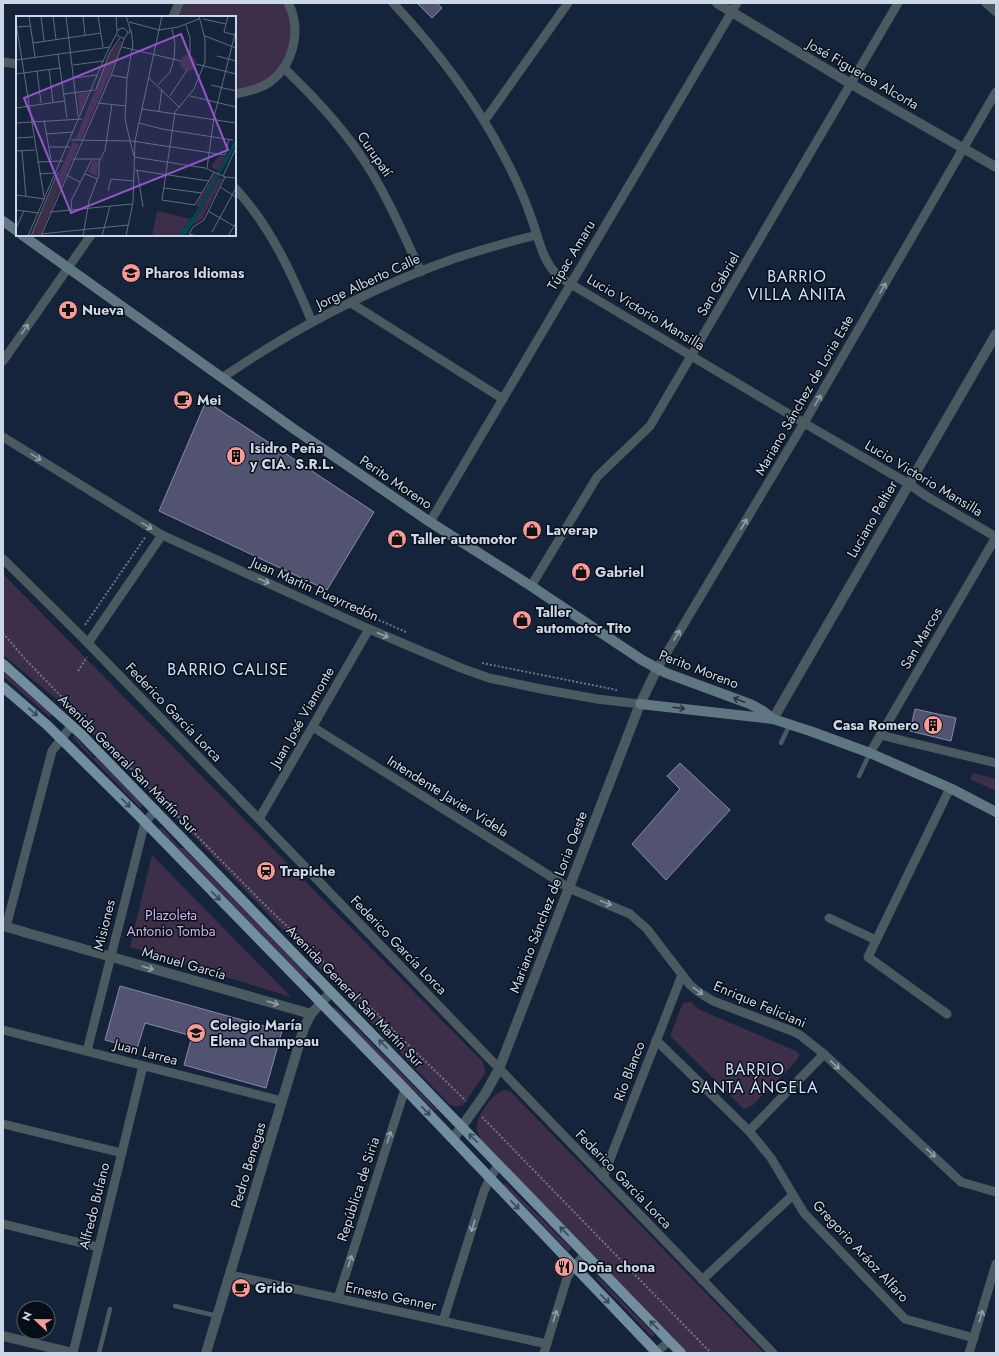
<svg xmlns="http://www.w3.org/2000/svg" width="999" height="1356" font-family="Jost,sans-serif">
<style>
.green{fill:#3d2f4a}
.building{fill:#525370;stroke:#8889a9}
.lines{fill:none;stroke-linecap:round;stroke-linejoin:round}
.path{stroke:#6a768a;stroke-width:2;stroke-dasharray:2 2;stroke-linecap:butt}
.service{stroke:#4b5961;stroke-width:4.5}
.minor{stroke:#4b5961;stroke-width:9}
.tertiary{stroke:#4b5961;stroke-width:10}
.secondary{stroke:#607683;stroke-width:10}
.primary{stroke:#718d9e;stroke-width:10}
.oneway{stroke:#929eab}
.oneway2{stroke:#26323d}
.oneway3{stroke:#374754}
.labels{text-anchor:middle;stroke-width:3;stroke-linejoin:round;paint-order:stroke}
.street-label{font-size:14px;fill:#cdd7e7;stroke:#070e18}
.poi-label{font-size:14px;font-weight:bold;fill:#cdd7e7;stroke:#070e18;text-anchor:start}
.park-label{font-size:14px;fill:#d0afef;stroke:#070e18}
.quarter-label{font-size:16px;letter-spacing:1px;fill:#d3e3fc;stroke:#070e18}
.inset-road{fill:none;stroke:#5f6c80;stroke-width:1}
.view{fill:#9057c9;fill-opacity:0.15;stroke:#9057c9;stroke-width:2}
.inset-edge{fill:none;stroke:#cdd7e7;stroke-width:2}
</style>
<rect width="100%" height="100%" fill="#16243b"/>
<g class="green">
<polygon points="179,3 288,3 292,10 293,50 270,82 235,94 235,17 173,17"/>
<polygon points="3,574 483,1062 485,1071 484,1075 463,1105 457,1107 450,1105 165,806 79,720 54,697 3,655"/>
<polygon points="3,672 52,714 50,717 3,676"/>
<polygon points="75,736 94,758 97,758 143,805 140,808 73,738"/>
<polygon points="973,773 996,779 996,791 970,779"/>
<polygon points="162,827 180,848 184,848 309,977 305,980 159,829"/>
<polygon points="152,855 291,997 130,947"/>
<polygon points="691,1002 698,1009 796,1051 800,1055 797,1060 753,1105 744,1109 670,1036 683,1003"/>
<polygon points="335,1007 356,1028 358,1029 437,1110 435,1111 406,1082 403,1081 333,1009"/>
<path d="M506,1090L511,1092L764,1353H687L481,1140C479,1136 476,1130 477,1125C479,1113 493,1092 506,1090Z"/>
<polygon points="505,1183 571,1248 569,1252 504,1185"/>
<polygon points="597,1276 655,1335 652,1337 596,1278"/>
</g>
<g class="building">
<polygon points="417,3 437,3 442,8 432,18"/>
<polygon points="206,401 374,512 327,590 159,511"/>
<polygon points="915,709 956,718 951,741 910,731"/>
<polygon points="680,763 730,810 666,880 632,844 680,789 667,776"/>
<polygon points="120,986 282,1031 266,1088 184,1065 192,1036 145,1023 137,1049 105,1040"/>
</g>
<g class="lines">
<g class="path">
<polyline points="342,604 406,632"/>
<polyline points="85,625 146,536"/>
<polyline points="3,633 25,659 90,726"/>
<polyline points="482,663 617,690"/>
<polyline points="78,671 87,657"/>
<polyline points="108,745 261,901 466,1101"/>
<polyline points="482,1117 711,1353"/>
</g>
<g class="service">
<polyline points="781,743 790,724"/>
<polyline points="859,776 870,753"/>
<polyline points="175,1306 217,1316"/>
<polyline points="99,1353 110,1309"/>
</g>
<g class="minor">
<path d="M393,3C438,51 475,100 505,158C515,177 524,197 531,217C539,239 542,261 559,277L804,423L909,484L926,496L996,537"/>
<polyline points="986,3 996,12"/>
<polyline points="173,17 179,3"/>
<polyline points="3,62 17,64"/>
<path d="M284,68C317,100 348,133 372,173C391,204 405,238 421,272"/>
<path d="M235,94C247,92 260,89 270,82C294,64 302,29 288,3"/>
<polyline points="485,120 568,3"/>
<path d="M235,188C271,227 292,274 312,322"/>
<polyline points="351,303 503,399"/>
<polyline points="3,361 91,235"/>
<path d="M222,378C293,329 371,288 453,259C480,250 508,242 537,235"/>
<polyline points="3,437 162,535 369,629 461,668 489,678 541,689 597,699 640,704"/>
<polyline points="430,522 737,3"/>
<polyline points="3,559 79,634 255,815 773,1353"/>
<polyline points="531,586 597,477 650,426 898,3"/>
<polyline points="88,643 162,535"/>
<polyline points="657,669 804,423 996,92"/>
<polyline points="313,727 569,888 630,914 647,929 690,985 700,993 713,1001 792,1031 800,1035 824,1054 961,1182 996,1192"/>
<polyline points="880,735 996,763"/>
<polyline points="870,753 996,537"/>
<polyline points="259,819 369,629"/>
<polyline points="829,918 876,940"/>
<polyline points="6,927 52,751 72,725"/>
<polyline points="947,1014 868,957 950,788"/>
<polyline points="3,1030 282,1101"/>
<polyline points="656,1040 749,1131 771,1158 804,1213 905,1319 974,1338"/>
<polyline points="87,1051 145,822 156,810"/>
<polyline points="3,1124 122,1153"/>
<polyline points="749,1131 824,1054"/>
<polyline points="603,1177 682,975"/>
<polyline points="3,1224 98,1247"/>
<polyline points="230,1275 547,1344"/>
<polyline points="702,1280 793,1195"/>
<polyline points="338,1298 405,1089"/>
<polyline points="443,1321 484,1191 490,1178 499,1164"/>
<polyline points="73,1353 143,1066"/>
<polyline points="544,1353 567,1278 574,1266 586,1254"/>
<polyline points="656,1353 669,1341"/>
<polyline points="969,1353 996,1264"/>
</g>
<g class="tertiary">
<polyline points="717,3 851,84 996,167"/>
<polyline points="773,719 996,334"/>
<polyline points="3,926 311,1014"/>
<polyline points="453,1139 485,1094 499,1069 640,704 657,669"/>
<polyline points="3,1336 73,1353"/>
<polyline points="206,1353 304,1028 311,1014 331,992"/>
</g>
<g class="secondary">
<polyline points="3,221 17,231"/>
<polyline points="22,235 294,429 430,522 531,586 642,660 666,673 750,704 763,711 773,719"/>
<polyline points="640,704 773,719 810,731 870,753 950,788 996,812"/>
</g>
<g class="primary">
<polyline points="3,664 81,734 681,1353"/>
<polyline points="3,687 47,725 137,814 405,1089 657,1353"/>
</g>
</g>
<defs><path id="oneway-shaft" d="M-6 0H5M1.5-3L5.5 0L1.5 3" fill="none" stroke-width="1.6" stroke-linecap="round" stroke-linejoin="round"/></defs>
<g class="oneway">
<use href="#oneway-shaft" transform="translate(883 288) rotate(-60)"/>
<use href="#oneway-shaft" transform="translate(25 329) rotate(-55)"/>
<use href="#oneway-shaft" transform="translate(818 400) rotate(-60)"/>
<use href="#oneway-shaft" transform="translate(36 457) rotate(32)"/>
<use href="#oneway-shaft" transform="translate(744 524) rotate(-59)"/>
<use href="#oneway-shaft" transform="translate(147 526) rotate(32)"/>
<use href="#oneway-shaft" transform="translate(264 581) rotate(24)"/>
<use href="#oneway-shaft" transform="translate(383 635) rotate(23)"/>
<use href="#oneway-shaft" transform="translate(677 635) rotate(-59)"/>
<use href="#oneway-shaft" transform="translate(606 903) rotate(22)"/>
<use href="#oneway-shaft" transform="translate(148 968) rotate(16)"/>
<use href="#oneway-shaft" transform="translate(698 991) rotate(37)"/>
<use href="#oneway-shaft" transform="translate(273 1003) rotate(16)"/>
<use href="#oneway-shaft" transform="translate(835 1065) rotate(43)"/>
<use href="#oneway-shaft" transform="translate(389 1137) rotate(-72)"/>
<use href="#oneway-shaft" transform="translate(931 1153) rotate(43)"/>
<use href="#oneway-shaft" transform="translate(473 1226) rotate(108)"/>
<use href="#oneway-shaft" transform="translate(350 1261) rotate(-72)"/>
<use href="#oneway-shaft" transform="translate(555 1316) rotate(-73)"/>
<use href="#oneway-shaft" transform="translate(981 1316) rotate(-73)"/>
</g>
<g class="oneway2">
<use href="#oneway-shaft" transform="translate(739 700) rotate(-158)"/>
<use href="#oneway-shaft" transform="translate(679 708) rotate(7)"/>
</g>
<g class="oneway3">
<use href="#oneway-shaft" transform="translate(33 712) rotate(40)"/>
<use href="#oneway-shaft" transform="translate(126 803) rotate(45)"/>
<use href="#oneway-shaft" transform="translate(216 896) rotate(46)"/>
<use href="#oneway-shaft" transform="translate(383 1044) rotate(-134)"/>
<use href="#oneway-shaft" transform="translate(426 1111) rotate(46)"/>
<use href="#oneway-shaft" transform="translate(473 1138) rotate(-135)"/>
<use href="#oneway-shaft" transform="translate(515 1205) rotate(46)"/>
<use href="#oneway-shaft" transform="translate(564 1231) rotate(-134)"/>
<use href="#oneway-shaft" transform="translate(605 1299) rotate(46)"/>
<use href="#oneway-shaft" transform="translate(654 1325) rotate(-134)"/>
</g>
<defs>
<symbol id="school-disc" viewBox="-11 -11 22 22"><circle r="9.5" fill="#f59b9a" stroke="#070e18"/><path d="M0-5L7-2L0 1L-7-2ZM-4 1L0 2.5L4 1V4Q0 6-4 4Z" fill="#111"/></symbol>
<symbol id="pharmacy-disc" viewBox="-11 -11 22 22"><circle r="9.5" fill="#f59b9a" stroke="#070e18"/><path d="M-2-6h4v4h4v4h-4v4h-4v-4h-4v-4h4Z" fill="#111"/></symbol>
<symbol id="cafe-disc" viewBox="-11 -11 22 22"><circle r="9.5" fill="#f59b9a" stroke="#070e18"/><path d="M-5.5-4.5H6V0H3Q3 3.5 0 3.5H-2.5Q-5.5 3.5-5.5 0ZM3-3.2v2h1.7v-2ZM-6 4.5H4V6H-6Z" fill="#111"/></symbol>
<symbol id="building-disc" viewBox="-11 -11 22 22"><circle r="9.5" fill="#f59b9a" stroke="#070e18"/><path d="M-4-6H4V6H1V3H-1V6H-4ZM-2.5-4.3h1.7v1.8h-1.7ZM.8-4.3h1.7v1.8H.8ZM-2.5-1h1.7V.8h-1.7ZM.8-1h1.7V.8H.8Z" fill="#111"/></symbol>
<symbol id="shop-disc" viewBox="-11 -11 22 22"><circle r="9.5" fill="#f59b9a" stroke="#070e18"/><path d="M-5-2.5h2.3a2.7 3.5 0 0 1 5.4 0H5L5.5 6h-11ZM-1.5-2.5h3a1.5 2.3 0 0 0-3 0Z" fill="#111"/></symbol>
<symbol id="station-disc" viewBox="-11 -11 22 22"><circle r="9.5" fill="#f59b9a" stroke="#070e18"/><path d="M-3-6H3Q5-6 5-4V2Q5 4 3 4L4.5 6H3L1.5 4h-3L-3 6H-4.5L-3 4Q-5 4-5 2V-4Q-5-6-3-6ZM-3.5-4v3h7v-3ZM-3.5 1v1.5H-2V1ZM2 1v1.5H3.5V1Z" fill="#111"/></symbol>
<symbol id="restaurant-disc" viewBox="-11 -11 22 22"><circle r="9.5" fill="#f59b9a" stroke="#070e18"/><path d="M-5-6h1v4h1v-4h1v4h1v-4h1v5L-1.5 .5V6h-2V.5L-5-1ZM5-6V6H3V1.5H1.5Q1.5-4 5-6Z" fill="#111"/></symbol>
</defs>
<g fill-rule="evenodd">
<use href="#school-disc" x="120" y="262" width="22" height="22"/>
<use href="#pharmacy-disc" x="57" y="299" width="22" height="22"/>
<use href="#cafe-disc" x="172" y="389" width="22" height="22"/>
<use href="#building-disc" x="225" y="445" width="22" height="22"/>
<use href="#shop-disc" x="521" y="519" width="22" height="22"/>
<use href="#shop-disc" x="386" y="528" width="22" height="22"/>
<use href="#shop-disc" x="570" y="561" width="22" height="22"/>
<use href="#shop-disc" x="511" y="609" width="22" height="22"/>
<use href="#building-disc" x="922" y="714" width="22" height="22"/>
<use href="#station-disc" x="255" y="860" width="22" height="22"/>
<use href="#school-disc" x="185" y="1022" width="22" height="22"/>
<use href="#restaurant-disc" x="553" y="1256" width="22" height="22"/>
<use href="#cafe-disc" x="230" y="1277" width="22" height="22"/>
</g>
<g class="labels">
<g class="street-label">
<text transform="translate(863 74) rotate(30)" y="5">José Figueroa Alcorta</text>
<text transform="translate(375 154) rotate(56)" y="5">Curupatí</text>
<text transform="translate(571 255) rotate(-59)" y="5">Túpac Amaru</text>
<text transform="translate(368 281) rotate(-25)" y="5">Jorge Alberto Calle</text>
<text transform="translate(718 284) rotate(-60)" y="5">San Gabriel</text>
<text transform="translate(646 312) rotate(31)" y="5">Lucio Victorio Mansilla</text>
<text transform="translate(804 395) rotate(-60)" y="5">Mariano Sánchez de Loria Este</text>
<text transform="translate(924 478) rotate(31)" y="5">Lucio Victorio Mansilla</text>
<text transform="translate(396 482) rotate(34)" y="5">Perito Moreno</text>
<text transform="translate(872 519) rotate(-60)" y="5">Luciano Peltier</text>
<text transform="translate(315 589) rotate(24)" y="5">Juan Martín Pueyrredón</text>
<text transform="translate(921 638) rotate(-60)" y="5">San Marcos</text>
<text transform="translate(699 669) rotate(21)" y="5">Perito Moreno</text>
<text transform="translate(174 712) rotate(46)" y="5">Federico García Lorca</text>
<text transform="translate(302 717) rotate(-60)" y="5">Juan José Viamonte</text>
<text transform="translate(128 764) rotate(45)" y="5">Avenida General San Martín Sur</text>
<text transform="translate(448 796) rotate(32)" y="5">Intendente Javier Videla</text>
<text transform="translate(548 902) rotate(-69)" y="5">Mariano Sánchez de Loria Oeste</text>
<text transform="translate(104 925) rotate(-76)" y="5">Misiones</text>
<text transform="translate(399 945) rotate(46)" y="5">Federico García Lorca</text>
<text transform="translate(184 963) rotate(16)" y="5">Manuel García</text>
<text transform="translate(355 996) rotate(46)" y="5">Avenida General San Martín Sur</text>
<text transform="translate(760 1004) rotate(23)" y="5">Enrique Feliciani</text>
<text transform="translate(146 1052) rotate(15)" y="5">Juan Larrea</text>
<text transform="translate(629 1071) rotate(-69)" y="5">Río Blanco</text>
<text transform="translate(248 1165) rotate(-73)" y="5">Pedro Benegas</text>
<text transform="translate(624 1179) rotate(46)" y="5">Federico García Lorca</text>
<text transform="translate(358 1189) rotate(-72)" y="5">República de Siria</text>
<text transform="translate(94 1206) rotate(-76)" y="5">Alfredo Bufano</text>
<text transform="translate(861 1251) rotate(47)" y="5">Gregorio Aráoz Alfaro</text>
<text transform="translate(391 1296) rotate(12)" y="5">Ernesto Genner</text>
</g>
<g class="poi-label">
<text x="145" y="278">Pharos Idiomas</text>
<text x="82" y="315">Nueva</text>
<text x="197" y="405">Mei</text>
<text x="250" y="453">Isidro Peña<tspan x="250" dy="16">y CIA. S.R.L.</tspan></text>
<text x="546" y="535">Laverap</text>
<text x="411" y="544">Taller automotor</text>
<text x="595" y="577">Gabriel</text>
<text x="536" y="617">Taller<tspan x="536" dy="16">automotor Tito</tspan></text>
<text x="919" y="730" text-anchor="end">Casa Romero</text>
<text x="280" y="876">Trapiche</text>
<text x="210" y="1030">Colegio María<tspan x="210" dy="16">Elena Champeau</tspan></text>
<text x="578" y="1272">Doña chona</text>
<text x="255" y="1293">Grido</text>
</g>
<g class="park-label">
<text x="171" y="920">Plazoleta<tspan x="171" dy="16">Antonio Tomba</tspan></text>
</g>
<g class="quarter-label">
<text x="797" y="282">BARRIO<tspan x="797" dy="18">VILLA ANITA</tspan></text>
<text x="228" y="675">BARRIO CALISE</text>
<text x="755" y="1075">BARRIO<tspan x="755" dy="18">SANTA ÁNGELA</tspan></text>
</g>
</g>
<g transform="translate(16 16)">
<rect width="220" height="220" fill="#16243b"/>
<path d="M104,25L106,26L103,37L65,124H59L94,37ZM164 47a8 8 0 1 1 16 0a8 8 0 1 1-16 0ZM73,76L63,99L62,78ZM57,126L63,128L24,220H15ZM203,140L210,141L202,155L195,150ZM77,144L82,145L81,160L72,156ZM199,157L201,158L183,191L180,190ZM203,161L207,163L186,203L176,209ZM141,195L174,203L163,220H136Z" fill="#3d2f4a"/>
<path d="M220,122V129L176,209L169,220H163L183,191Z" fill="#004852"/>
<path class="inset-road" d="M13,0L19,41M25,0L28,25M37,0L40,23M50,0L62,100M67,0L69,19M82,0L87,31M100,0L101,15M110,0L114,13L113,18M183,0L189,23V46L178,73L159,96L146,184L179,189L198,156M212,0L208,16L219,19M187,3L210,8M113,6L143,14L162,11L183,3M0,7L28,181M170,9L174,22V39M1,11L14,10M189,20L220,32M17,27L85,17M106,31L165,45M42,38L51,102M201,40L220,45M0,44L94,31M180,48L220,58M57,49L87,45M33,53L37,86M21,55L25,87M0,58L44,52M95,59L111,62M58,62L81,59M133,62L163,91M142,69L154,56L158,43L159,28L156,13M195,69L220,75M80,73L94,36L104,22M48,78L79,74M154,80L171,54M174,80L220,91M82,87L110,90M0,92L48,85M126,93L220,107M143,95L146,73M28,104L35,144M0,107L66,103M123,107L146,113L217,124M31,118L57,116M0,122L17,121M55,124L116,125L209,139L213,123M114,125L109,103L111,62L117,28L115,14M114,125L118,140M33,131H54M0,135L19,134M6,135L10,181M118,141L189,152L209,161L220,162M57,143H84M21,146L47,145M191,152L198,101L220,14M119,154L193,165M121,154L127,191M23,158L38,157M69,158L82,163M50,159L64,166M207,160L220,132M204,171L220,181M148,172L186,177M92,175L95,163L118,165M0,179L29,183M0,194L23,197M56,194L55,185L76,143M192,195L218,210M34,196L116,188M0,212L8,195M196,216L220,172M25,218L112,209M12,220L92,34L103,13L108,12L112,16L108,23L101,19M15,220L42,156M25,220L96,57L108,23M67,220L73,185L83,159V146L89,134L96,88M86,220L94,190M110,220L117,186L119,125L146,0M181,220L173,218L177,211L188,204L209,161M212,220L220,207"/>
<path class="view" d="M165,18L212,134L55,197L8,82Z"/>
<rect width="220" height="220" class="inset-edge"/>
</g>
<rect width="999" height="1356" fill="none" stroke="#cdd7e7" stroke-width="8"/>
<g transform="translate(36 1320) rotate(292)"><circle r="19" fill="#070e18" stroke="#565e6b"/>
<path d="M0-3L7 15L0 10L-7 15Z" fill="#f59b9a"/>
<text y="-6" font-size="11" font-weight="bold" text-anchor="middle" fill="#cdd7e7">N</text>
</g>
</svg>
